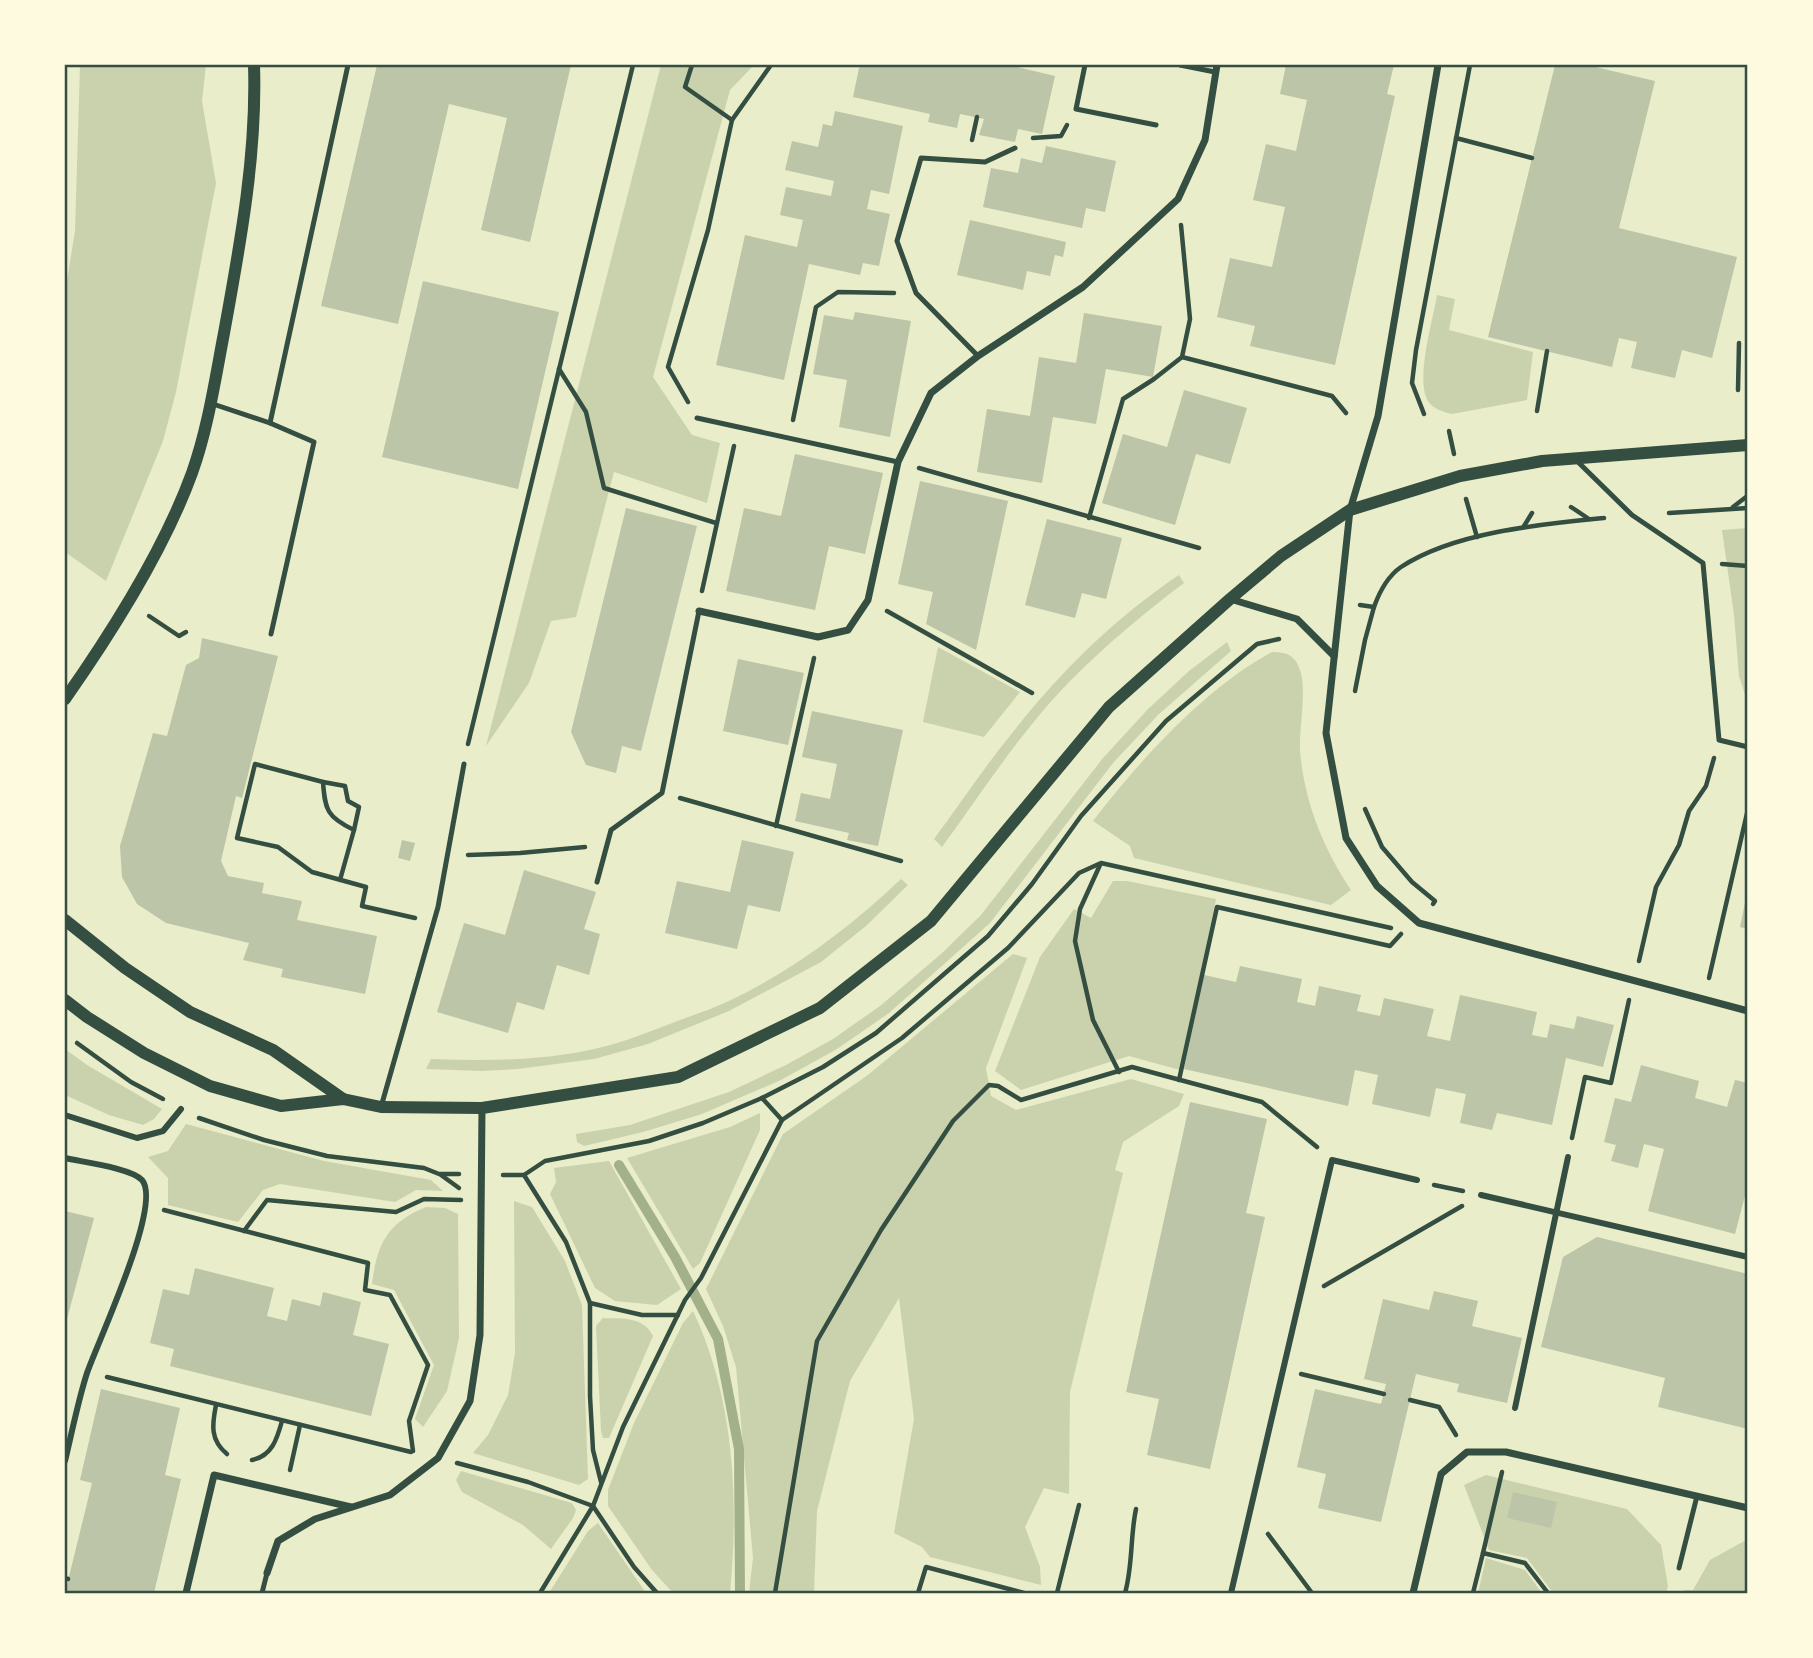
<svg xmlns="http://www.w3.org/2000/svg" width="1813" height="1658" font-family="Helvetica,sans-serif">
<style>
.green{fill:#cad2ad}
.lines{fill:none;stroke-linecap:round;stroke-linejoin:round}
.stream{stroke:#a3b18a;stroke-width:10}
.building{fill:#bcc5a7}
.path{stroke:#344e41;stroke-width:4.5}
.service{stroke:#344e41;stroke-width:5}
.pedestrian{stroke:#344e41;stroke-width:6}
.minor{stroke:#344e41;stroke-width:7}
.tertiary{stroke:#344e41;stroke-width:12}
.neatline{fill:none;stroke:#344e41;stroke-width:2.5}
</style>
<rect width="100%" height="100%" fill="#e9edc9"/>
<g class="green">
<polygon points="80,65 206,65 202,101 216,183 176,392 163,441 106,581 65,552 65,293 75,231"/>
<polygon points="661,65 754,65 730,90 653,377 692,435 720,443 707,503 614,472 576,617 551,621 529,683 486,746"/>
<path d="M1437,295L1455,299L1449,330L1533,352L1527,400L1452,414C1443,412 1433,409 1428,401C1415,380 1433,320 1437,295Z"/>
<polygon points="1748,528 1748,686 1746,698 1739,676 1734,615 1722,530"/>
<path d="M1179,575L1184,583C1144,613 1106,645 1070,681C1021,731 983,791 942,847L934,839C960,804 985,766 1013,732C1060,672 1116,617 1179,575Z"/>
<polygon points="1227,642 1231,651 1158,715 1113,763 990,923 889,1013 837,1049 781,1080 702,1114 643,1132 584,1146 577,1142 576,1134 630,1125 729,1092 786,1065 833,1039 880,1006 941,954 981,915 1103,758 1148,709 1189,671"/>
<polygon points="938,647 1020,692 984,737 923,722"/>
<path d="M1272,652C1287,652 1295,655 1300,670C1307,689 1299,729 1300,750C1304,801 1323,848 1351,890L1331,905L1134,858L1130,846L1093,821C1139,761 1205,688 1272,652Z"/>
<path d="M901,879L908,885L866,926L821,962L729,1011L648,1044L594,1059L518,1069L482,1071L426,1069L431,1059C485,1061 541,1061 594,1049C622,1043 649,1032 675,1022C693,1015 712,1009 729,1001C794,970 849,928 901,879Z"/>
<polygon points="1113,881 1127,881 1216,899 1180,1070 1129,1056 1021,1090 995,1071 1040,957 1074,909 1091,918"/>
<polygon points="1013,954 1027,958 986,1068 991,1096 1016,1110 1131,1079 1184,1094 1179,1106 1123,1142 1115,1170 1123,1173 1070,1392 1069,1494 1044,1488 1025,1527 1040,1567 1041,1585 930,1557 922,1547 894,1533 914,1419 899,1298 850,1381 817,1511 814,1593 749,1593 753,1558 736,1367 723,1326 706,1289 783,1134 868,1075"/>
<polygon points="65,1049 87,1065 162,1109 154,1119 143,1125 109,1115 65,1095"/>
<polygon points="760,1113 760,1130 700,1263 693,1269 627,1158 730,1127"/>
<polygon points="186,1124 324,1161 431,1180 443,1191 416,1190 395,1202 280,1184 263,1190 238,1222 168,1205 168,1178 148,1157 168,1151"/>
<polygon points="609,1161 681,1289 657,1305 615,1301 595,1288 550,1194 556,1182 554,1168"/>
<polygon points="514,1201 532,1207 565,1261 582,1305 588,1479 579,1485 473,1453 488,1435 508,1395 515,1353"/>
<path d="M426,1207L445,1208L458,1214L459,1338L447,1391L423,1427L415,1419L434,1365L394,1290L372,1284C377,1244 387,1223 426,1207Z"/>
<path d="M693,1311C734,1398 739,1499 730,1593H673L652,1570L608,1506V1490L634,1423L683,1323Z"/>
<path d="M603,1318C623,1319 643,1316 653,1336L609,1438H603L601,1431L596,1326Z"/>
<polygon points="461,1471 572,1503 576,1510 573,1518 551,1549 523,1525 462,1492 456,1480"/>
<polygon points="1486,1475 1627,1509 1661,1545 1668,1586 1666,1593 1553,1593 1527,1558 1489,1550 1464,1485"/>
<polygon points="598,1523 646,1593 549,1593 588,1531"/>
<polygon points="1748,1539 1748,1593 1683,1593 1684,1590 1693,1590 1710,1560"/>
<polygon points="1486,1558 1525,1570 1542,1593 1478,1593"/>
</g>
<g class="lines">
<polyline class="stream" points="619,1165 675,1257 718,1339 739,1449 740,1593"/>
</g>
<g class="building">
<polygon points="377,65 571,65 530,242 481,230 507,118 449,104 398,324 321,306"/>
<polygon points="864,65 1009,65 1055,76 1042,134 1018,129 1015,142 979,135 984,119 960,114 957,128 928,122 930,114 853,97 859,68"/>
<polygon points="1286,65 1394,65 1387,94 1395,96 1335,365 1250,346 1255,326 1217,317 1230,258 1272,267 1285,207 1253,200 1266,144 1296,151 1307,100 1280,94"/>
<polygon points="1555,65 1587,65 1655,81 1619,228 1737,257 1712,358 1682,350 1675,378 1631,368 1637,342 1619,338 1612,367 1488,337"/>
<polygon points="835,111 903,126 889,194 871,190 867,209 890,214 879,266 863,263 860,275 809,264 784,380 716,365 745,235 797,247 803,220 780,215 786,187 831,196 834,181 785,170 792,141 818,147 823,124 832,126"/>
<polygon points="1046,146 1116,161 1105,212 1086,208 1082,228 983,207 991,168 1018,173 1021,158 1042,163"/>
<polygon points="970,220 1066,242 1063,257 1055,255 1050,276 1027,271 1023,290 957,275"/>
<polygon points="423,281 559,312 518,489 382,457"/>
<polygon points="855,312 911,321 890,437 839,427 847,380 813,374 824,315 853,320"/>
<polygon points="1084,313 1162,326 1153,377 1106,369 1096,424 1053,417 1042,483 977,472 987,409 1030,416 1039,357 1076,363"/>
<polygon points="1184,390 1247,408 1230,464 1196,454 1175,525 1102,503 1123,434 1167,447"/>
<polygon points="795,454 883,473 865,554 829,546 815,610 726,591 744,508 781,516"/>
<polygon points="920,481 1008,501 976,650 926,624 933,592 898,584"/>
<polygon points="626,508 697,526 641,751 622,746 616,773 586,765 571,732"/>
<polygon points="1047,519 1122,538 1106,599 1082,593 1075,618 1025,605"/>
<polygon points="202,638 278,656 242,798 236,796 221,861 228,876 264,883 262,893 302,901 297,920 377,936 365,994 281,977 283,969 243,960 249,943 166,923 137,904 122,877 120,846 153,733 167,736 186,665 199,658"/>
<polygon points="738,659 804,673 788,745 723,731"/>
<polygon points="812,711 903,730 878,846 847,840 849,833 795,821 801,793 830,799 837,764 802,757"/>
<polygon points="402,840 415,843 410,861 398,858"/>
<polygon points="742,840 794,852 780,912 748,905 737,949 665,933 677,881 730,892"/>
<polygon points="524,870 596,892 584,929 600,934 589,975 557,965 544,1010 517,1002 508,1033 437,1012 464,923 505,935"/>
<polygon points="1747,893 1748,893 1748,929 1740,927"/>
<polygon points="1240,966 1302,979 1297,1002 1315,1006 1319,986 1361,995 1357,1011 1380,1016 1384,998 1434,1009 1427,1036 1450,1041 1460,995 1537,1012 1532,1035 1547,1038 1550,1024 1574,1029 1577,1016 1614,1025 1603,1067 1566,1058 1552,1125 1497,1113 1492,1130 1460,1123 1466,1094 1436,1088 1430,1117 1372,1104 1378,1075 1355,1070 1348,1106 1184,1069 1204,975 1236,982"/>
<polygon points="1641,1065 1699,1081 1695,1098 1727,1107 1735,1080 1748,1083 1748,1184 1735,1234 1648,1211 1664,1149 1644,1144 1638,1168 1611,1161 1616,1145 1604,1142 1615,1098 1631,1102"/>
<polygon points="1190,1102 1267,1119 1246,1213 1265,1217 1210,1469 1147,1455 1159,1399 1126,1392"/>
<polygon points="65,1211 94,1218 67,1319 65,1318"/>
<polygon points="1597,1237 1748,1274 1748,1429 1658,1407 1665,1378 1541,1347 1563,1257"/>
<polygon points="195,1268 274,1288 267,1316 287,1321 292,1299 320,1306 323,1292 361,1302 353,1335 389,1344 371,1416 170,1366 174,1349 150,1343 163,1289 189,1295"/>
<polygon points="1434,1291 1478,1301 1472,1326 1522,1338 1507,1403 1457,1392 1459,1384 1416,1374 1381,1522 1318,1508 1326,1474 1297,1467 1315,1389 1381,1404 1386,1384 1364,1379 1383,1299 1429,1310"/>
<polygon points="101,1389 180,1408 165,1475 181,1479 154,1593 65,1593 92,1483 80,1480"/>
<polygon points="1513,1492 1557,1502 1551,1528 1507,1518"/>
</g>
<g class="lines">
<g class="path">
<polyline points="732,120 771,65"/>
<polyline points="1033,138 1061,136 1067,125"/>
<polyline points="1456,138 1532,158"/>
<polyline points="972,140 977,117"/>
<polyline points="1181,225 1190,319 1182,357 1332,396 1346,413"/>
<polyline points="559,369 586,412 604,488 716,523"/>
<polyline points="1738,390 1739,343"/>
<polyline points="688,402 668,367 708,230 732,120 685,87 692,65"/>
<polyline points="1537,411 1547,351"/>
<polyline points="1424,414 1412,383 1416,350 1470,65"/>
<polyline points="793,420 816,307 838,292 894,293"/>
<polyline points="1449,431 1454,454"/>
<polyline points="919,468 1199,548"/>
<polyline points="1466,499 1477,537"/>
<polyline points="1571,507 1589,519"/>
<polyline points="1733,507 1746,497"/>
<polyline points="1669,513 1748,508"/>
<polyline points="1089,518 1123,399 1154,379 1182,357"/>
<polyline points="1524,526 1532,513"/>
<polyline points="1722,564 1748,566"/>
<polyline points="702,591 734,446"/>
<path d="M1360,605L1374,607C1379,593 1388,576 1401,567C1454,532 1542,524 1604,518"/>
<polyline points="887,611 1032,693"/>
<polyline points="149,616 179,636 186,632"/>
<polyline points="1355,691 1365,640 1374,607"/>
<polyline points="468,744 633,65"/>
<polyline points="323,782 345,786 348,801 359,807 354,830"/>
<polyline points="680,798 901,861"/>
<polyline points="1365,809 1382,847 1412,882 1435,901 1433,904"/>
<polyline points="776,826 814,658"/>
<polyline points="468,855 520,853 585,847"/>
<polyline points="1100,865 1080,909 1075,941 1093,1020 1119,1072"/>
<path d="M340,880L354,830C327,817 325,810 323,782L255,764L237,838L278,847L312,872L366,887L362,906L415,918"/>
<polyline points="1639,961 1656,887 1679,845 1689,811 1706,786 1714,758"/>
<polyline points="1709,978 1748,809"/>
<polyline points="77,1043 131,1082 163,1099"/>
<polyline points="1179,1080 1217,907 1390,946 1401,934"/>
<polyline points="762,1098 782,1120"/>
<polyline points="199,1118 264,1140 327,1156 424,1168 439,1174 459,1174"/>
<polyline points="1572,1138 1585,1077 1611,1083 1629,1000"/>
<polyline points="441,1175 459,1188"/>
<polyline points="503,1175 524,1175 545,1161 649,1141 703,1123 762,1098 823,1067 876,1033 988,936 1032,884 1081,816 1166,721 1257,644 1279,639"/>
<polyline points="524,1175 566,1242 590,1303 590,1396 593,1450 601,1482"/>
<polyline points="1434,1185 1463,1191"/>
<polyline points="164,1210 368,1263 365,1290 390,1295 428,1365 409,1421 413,1451"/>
<polyline points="244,1231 267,1200 396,1212 424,1199 461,1200"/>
<polyline points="1324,1286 1462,1206"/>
<polyline points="590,1303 642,1315 678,1315"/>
<polyline points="1301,1374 1384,1394"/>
<polyline points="107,1377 411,1452"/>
<polyline points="1410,1400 1439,1407 1456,1435"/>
<path d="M216,1405C212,1425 210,1440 227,1454"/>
<path d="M252,1460C272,1456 277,1439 282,1421"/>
<polyline points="457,1463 528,1482 593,1506 634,1567 657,1593"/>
<polyline points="290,1470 300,1425"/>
<polyline points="1268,1534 1312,1593"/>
<polyline points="1483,1553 1502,1472"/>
<polyline points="65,1578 68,1579"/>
<polyline points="540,1593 593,1506 623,1427 685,1300 701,1278 782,1120 902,1038 1008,948 1079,873 1101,863 1391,928"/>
<polyline points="775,1593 817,1341 881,1230 953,1121 989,1085 998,1086 1021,1100 1132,1067 1262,1102 1317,1147"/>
<polyline points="918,1593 926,1567 1024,1593"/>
<polyline points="1057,1593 1079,1505"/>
<path d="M1125,1593C1133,1565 1130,1537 1136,1509"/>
<polyline points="1473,1593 1483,1553 1525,1563 1548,1593"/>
</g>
<g class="service">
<polyline points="1085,65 1076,109 1156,125"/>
<polyline points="1180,65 1215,72"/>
<polyline points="978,356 916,293 897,241 921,158 985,162 1015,148"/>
<polyline points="210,403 270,423 314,442 271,634"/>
<polyline points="697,418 898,462"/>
<polyline points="270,423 348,65"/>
<polyline points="1577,461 1632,515 1703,563 1719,740 1748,747"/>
<polyline points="597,882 611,830 662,793 699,611"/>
<polyline points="381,1107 438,907 464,764"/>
<polyline points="1679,1568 1697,1496"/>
<polyline points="262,1593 267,1573"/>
</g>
<g class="pedestrian">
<polyline points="65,1115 137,1138 163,1131 181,1109"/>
<path d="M65,1158C82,1162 131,1168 142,1180C163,1204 98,1341 87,1373C78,1401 72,1432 65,1461"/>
<polyline points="1481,1195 1748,1257"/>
<polyline points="1515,1408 1568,1157"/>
<polyline points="1231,1593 1332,1160 1417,1180"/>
</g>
<g class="minor">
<polyline points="1438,65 1378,416 1350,510 1326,733 1346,838 1377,886 1419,923 1748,1011"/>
<polyline points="1230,599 1297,619 1334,656"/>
<polyline points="699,611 818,637 848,630 868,600 898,462 931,393 978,356 1083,287 1178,199 1205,140 1217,65"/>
<polyline points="267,1573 278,1541 315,1519 390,1495 438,1458 470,1401 480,1335 482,1108"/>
<polyline points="186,1593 214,1475 351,1507"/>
<polyline points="1413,1593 1441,1474 1467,1452 1506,1452 1748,1508"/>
</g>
<g class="tertiary">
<path d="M65,699C112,632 164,550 192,473C208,428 215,380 224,333C240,245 257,155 254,65"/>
<polyline points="65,920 125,968 190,1012 273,1050 343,1099"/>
<polyline points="65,1000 87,1017 144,1053 210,1086 281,1106 343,1099 381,1107 482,1108 678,1077 820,1008 931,921 1109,707 1230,599 1281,556 1350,510 1460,476 1542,461 1748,445"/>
</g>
</g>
<rect width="1813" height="1658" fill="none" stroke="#fefae0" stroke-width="133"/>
<rect x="66" y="66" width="1680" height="1526" class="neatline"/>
</svg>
